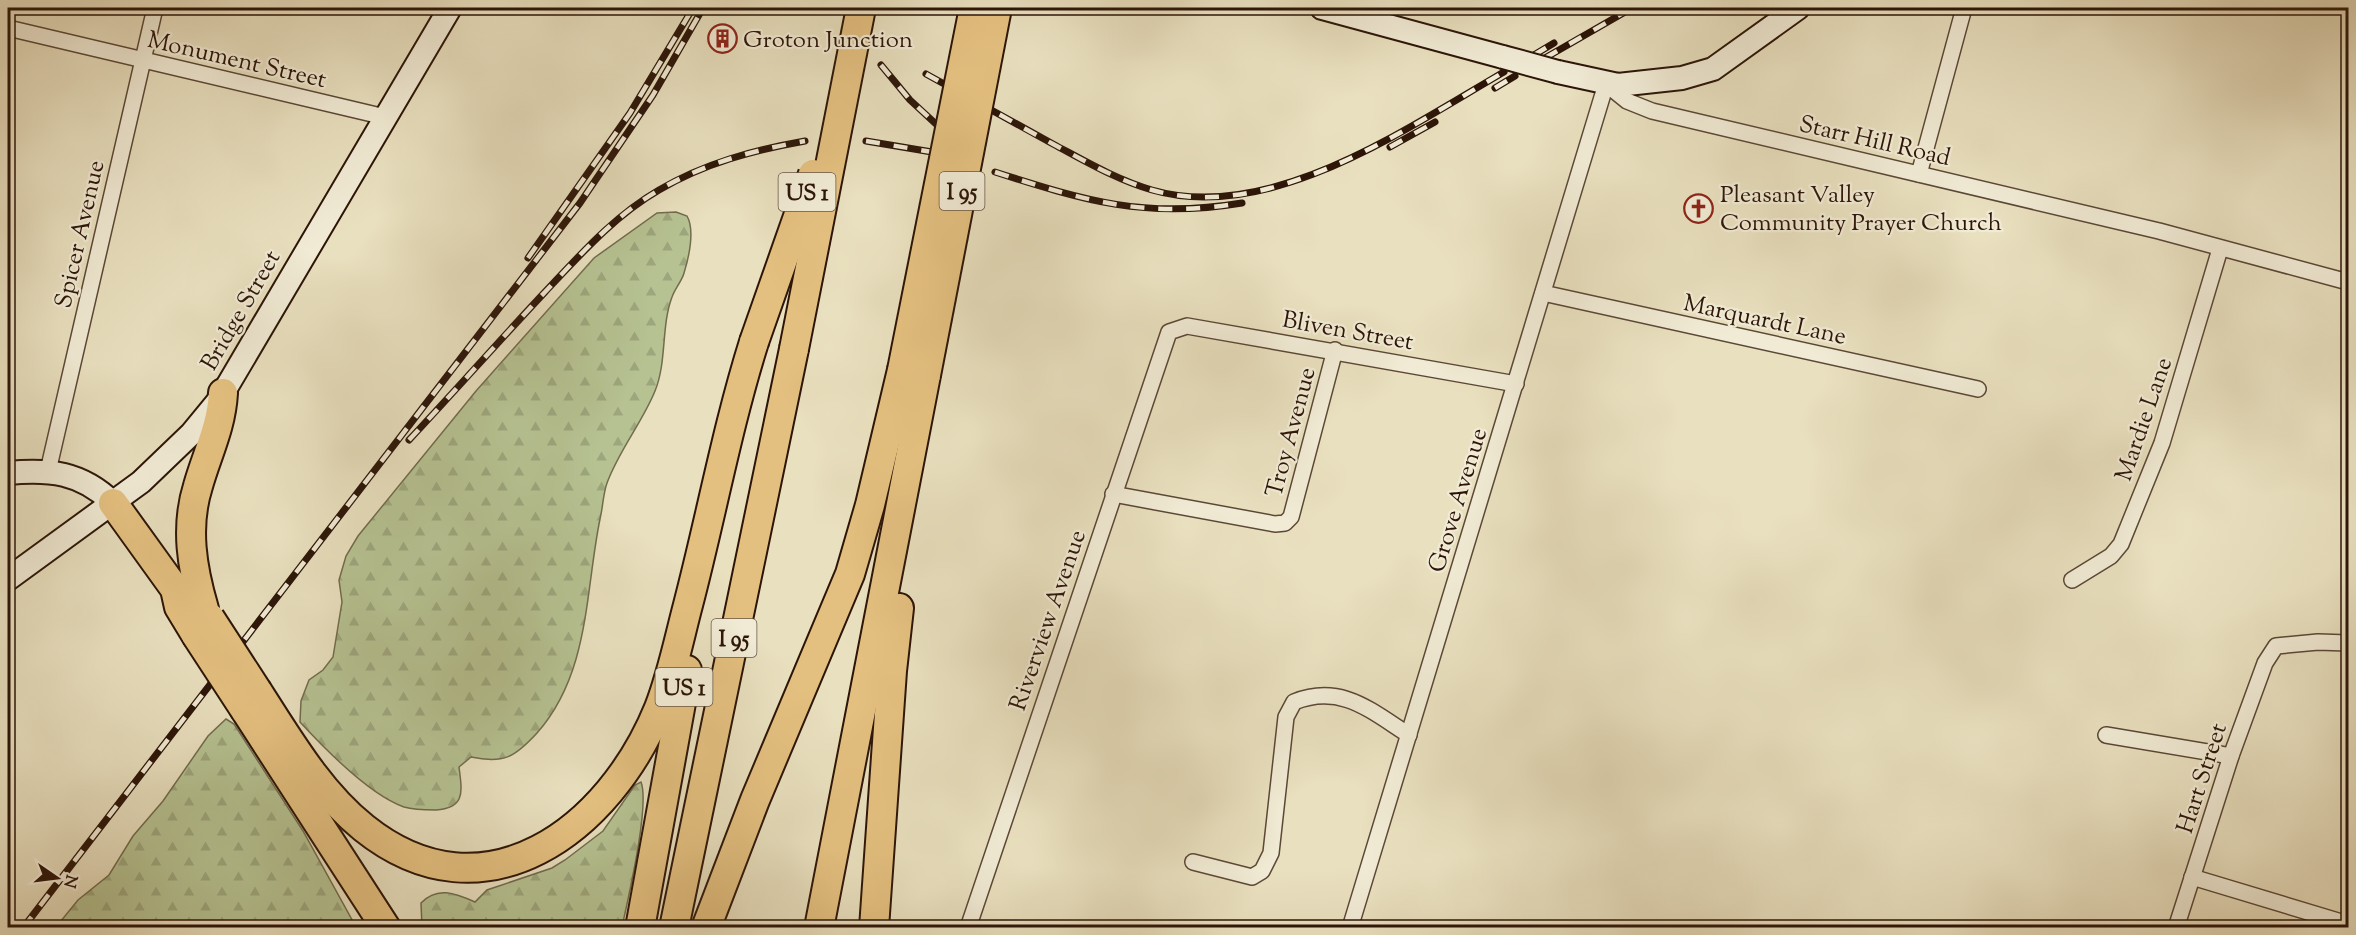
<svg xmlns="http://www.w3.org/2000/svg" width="2356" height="935" font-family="'Sorts Mill Goudy',serif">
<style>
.forest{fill:url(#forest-firs);stroke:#716c4d;stroke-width:1.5}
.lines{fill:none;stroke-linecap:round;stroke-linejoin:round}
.street-casing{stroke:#5b4836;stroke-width:18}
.secondary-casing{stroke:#2c1508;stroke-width:26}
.highway-casing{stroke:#2c1508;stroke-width:32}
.street{stroke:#f1ebd5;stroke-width:15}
.secondary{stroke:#f1ebd5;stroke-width:22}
.highway{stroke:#e4c080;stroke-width:28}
.rail-casing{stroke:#2c1508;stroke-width:7}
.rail{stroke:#f1ebd5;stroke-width:4.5;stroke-dasharray:14;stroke-linecap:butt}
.secondary-bridge-casing{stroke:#2c1508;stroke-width:26;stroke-linecap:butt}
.highway-bridge-casing{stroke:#2c1508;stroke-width:32;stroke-linecap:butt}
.secondary-bridge{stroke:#f1ebd5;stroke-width:22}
.highway-bridge{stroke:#e4c080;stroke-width:28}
.labels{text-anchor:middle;stroke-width:4.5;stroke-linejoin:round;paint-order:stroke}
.shield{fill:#f1ebd5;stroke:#675546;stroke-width:1.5}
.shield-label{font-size:22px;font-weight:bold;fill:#2c1508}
.poi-label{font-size:24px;fill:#2c1508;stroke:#f1ebd5;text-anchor:start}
.street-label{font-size:24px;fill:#2c1508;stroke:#f1ebd5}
</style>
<defs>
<pattern id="forest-firs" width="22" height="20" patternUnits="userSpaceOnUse" patternTransform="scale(1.5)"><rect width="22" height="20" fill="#b6c292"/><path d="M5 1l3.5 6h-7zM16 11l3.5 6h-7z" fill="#9da67c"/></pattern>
</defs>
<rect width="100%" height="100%" fill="#e9e0bf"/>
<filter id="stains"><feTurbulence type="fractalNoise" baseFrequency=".00333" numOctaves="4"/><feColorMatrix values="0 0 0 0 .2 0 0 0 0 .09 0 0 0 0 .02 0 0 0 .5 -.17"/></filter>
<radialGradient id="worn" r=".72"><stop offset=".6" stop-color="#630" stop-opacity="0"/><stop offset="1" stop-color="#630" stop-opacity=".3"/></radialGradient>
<g class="forest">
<path d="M676,212L687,216C695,230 689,257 684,273C682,281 675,288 672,297C661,326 667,362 655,391C642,423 619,450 607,483C603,494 603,507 600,519C585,592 590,673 537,733C515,757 504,764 471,757L459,767C462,791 466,808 436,810C425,810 414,810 404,807C370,795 324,748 300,722L301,701L309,680L323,670L333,657L342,602L339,580L346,556L358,536L476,391L594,258L657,213Z"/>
<polygon points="226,719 234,724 303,831 356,927 56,927 78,900 109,875 133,836 163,801 208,736"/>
<path d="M641,782C650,805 628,899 622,927H422L421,903C437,886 455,893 475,902L487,890L552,868L565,860L603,831L635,785Z"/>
</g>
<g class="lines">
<defs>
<g id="street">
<polyline points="8,28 385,117"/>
<polyline points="1919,174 1964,8"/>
<polyline points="1543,293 1978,389"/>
<polyline points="48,471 155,8"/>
<polyline points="1113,494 1275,524 1285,523 1291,517 1335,350"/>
<polyline points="2072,580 2111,556 2121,544 2162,443 2220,249"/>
<polyline points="2106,735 2231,756"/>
<path d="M1193,862L1252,877L1262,871L1271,853L1286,717L1294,702C1341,683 1371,711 1409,735"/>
<polyline points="2192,877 2348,924"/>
<polyline points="968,928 1169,332 1187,326 1516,384"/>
<polyline points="1350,928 1606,84 1627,101 1652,111 2159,231 2348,282"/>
<polyline points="2176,928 2231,756 2265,663 2276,646 2318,642 2348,643"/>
</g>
<g id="secondary">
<polyline points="1322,8 1503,57"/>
<polyline points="1558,72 1618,85 1682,78 1713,69 1798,8"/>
<path d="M8,473C49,469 81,472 113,503"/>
<polyline points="8,579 141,482 191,434 219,400 450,8"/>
</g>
<g id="highway">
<polyline points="113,503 175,589 179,607 196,635"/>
<path d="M204,609C192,568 185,527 198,486C207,454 221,428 223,393"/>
<path d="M258,692C289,740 319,792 364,828C485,925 610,829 659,708C672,675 679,639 688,605C711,517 727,428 754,342"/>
<polyline points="245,710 386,928"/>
<polyline points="640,928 687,670"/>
<polyline points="674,928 794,349"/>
<polyline points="706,928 755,800 850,574 870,505 902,370"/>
<polyline points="819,928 926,375"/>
<polyline points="874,928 892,671 899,608"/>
</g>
</defs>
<use href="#street" class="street-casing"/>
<use href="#secondary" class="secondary-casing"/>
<use href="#highway" class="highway-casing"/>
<use href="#street" class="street"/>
<use href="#secondary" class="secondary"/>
<use href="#highway" class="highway"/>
<defs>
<g id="rail">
<polyline points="1534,55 1554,43"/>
<polyline points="1545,58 1632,8"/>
<polyline points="881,65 910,100 937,125"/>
<path d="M926,74C968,97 1011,121 1053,144C1085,161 1117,180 1152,190C1270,224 1405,129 1504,72"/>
<polyline points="1495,88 1515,76"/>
<polyline points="866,141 932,152"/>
<polyline points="1390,147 1435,122"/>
<path d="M995,172C1086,201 1145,219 1242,203"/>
<polyline points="528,258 630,113 693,8"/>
<path d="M409,440C455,391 499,341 545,292C580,255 614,216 659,190C705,163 754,150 805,141"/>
<polyline points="23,928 580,203 653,95 703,8"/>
</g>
</defs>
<use href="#rail" class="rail-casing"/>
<use href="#rail" class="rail"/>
<defs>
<polyline id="secondary-bridge" points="1503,57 1558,72"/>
<g id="highway-bridge">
<polyline points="754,342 813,174"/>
<polyline points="794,349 861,8"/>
<polyline points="902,370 974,8"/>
<polyline points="926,375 997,8"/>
<polyline points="210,618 258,692"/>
<polyline points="196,635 245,710"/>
</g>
</defs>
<use href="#secondary-bridge" class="secondary-bridge-casing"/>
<use href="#highway-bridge" class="highway-bridge-casing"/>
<use href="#secondary-bridge" class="secondary-bridge"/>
<use href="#highway-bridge" class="highway-bridge"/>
</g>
<defs>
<symbol id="building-ring" viewBox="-11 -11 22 22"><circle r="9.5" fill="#f1ebd5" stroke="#8f2418" stroke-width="1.5"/><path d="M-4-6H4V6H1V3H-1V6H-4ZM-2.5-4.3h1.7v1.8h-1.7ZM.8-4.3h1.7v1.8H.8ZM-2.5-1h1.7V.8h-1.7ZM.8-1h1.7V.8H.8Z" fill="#8f2418"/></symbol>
<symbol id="church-ring" viewBox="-11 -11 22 22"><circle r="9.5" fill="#f1ebd5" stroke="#8f2418" stroke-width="1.5"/><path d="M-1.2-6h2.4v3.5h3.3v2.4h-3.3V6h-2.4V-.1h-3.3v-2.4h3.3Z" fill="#8f2418"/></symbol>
</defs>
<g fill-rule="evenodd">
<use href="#building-ring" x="706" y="22" width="33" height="33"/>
<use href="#church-ring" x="1682" y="192" width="33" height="33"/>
</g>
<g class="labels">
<g class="shield">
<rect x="939.5" y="172" width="45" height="38" rx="4.5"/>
<rect x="778.5" y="173" width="57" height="38" rx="4.5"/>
<rect x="711.5" y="619" width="45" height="38" rx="4.5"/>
<rect x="655.5" y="668" width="57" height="38" rx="4.5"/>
</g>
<g class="shield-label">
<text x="962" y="199">I 95</text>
<text x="807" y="200">US 1</text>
<text x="734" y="646">I 95</text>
<text x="684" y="695">US 1</text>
</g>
<g class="poi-label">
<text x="743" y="47">Groton Junction</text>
<text x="1720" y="202">Pleasant Valley<tspan x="1720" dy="28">Community Prayer Church</tspan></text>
</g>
<g class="street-label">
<text transform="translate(237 59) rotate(13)" y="8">Monument Street</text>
<text transform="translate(1875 140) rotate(13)" y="8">Starr Hill Road</text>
<text transform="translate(79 234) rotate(-77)" y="8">Spicer Avenue</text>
<text transform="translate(240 310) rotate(-60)" y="8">Bridge Street</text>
<text transform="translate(1765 319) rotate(12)" y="8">Marquardt Lane</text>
<text transform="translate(1348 330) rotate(10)" y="8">Bliven Street</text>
<text transform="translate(2143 419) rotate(-71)" y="8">Mardie Lane</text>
<text transform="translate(1290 432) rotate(-75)" y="8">Troy Avenue</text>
<text transform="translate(1457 500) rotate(-73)" y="8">Grove Avenue</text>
<text transform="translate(1047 620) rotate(-71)" y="8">Riverview Avenue</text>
<text transform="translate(2201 778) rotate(-72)" y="8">Hart Street</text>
</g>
</g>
<rect width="2356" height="935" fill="none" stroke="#e9e0bf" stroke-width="30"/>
<rect x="9" y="9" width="2338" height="917" fill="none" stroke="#2c1508" stroke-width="3"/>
<rect x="15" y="15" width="2326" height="905" fill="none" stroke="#2c1508" stroke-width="1.5"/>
<g transform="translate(57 878) rotate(104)" stroke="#f1ebd5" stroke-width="4.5" paint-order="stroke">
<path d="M0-4.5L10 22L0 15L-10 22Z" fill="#2c1508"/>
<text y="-9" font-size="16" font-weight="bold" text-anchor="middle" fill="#2c1508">N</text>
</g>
<rect width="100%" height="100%" filter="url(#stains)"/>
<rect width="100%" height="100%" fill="url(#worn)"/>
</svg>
